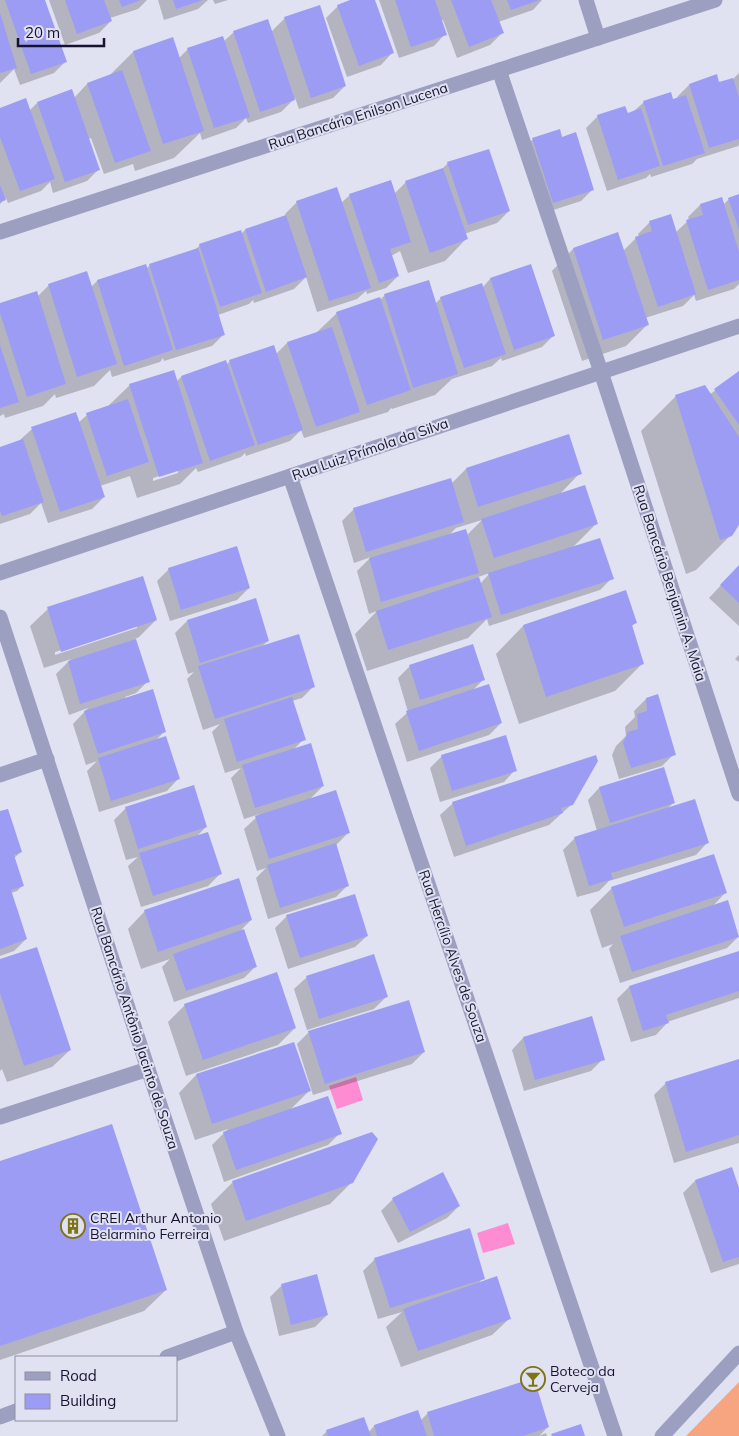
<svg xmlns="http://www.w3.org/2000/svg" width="739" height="1436" font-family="Mulish,sans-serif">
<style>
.green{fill:#f7a481}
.water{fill:#fd8cd2}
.shadow{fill:#0003;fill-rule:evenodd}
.building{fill:#9d9cf5}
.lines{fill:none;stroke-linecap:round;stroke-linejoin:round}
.minor{stroke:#9d9fc0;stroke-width:15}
.labels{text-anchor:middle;stroke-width:4;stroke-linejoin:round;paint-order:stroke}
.street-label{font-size:14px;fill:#15132f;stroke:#e0e1f1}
.poi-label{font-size:14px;fill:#15132f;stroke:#e0e1f1;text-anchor:start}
</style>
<rect width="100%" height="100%" fill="#e0e1f1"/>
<polygon class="green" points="739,1382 739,1436 686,1436"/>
<g class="water">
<polygon points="356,1077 363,1100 337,1109 329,1086"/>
<polygon points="508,1223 515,1244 483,1253 477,1233"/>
</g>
<g class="shadow">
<polygon points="0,0 43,0 66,61 54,73 20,85 14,69 0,83"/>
<polygon points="49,0 147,0 138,9 110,18 111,21 99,33 65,45"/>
<polygon points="158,0 208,0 198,9 164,20"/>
<polygon points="213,0 228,0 215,4"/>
<polygon points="354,0 374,0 392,53 381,65 347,77 326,18 338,6"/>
<polygon points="379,0 542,0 533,10 498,22 502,33 490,45 457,58 443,20 441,21 445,34 434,46 399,58"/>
<polygon points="285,18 345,86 333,98 299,109 295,98 281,112 248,123 246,118 236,128 202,140 200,133 174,158 135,171 133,164 104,174 91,138 88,139 99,169 87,181 53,193 50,182 41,191 8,203 6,198 0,204 0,109 29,111 37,103 71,91 74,98 87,84 109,76 133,52 172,39 179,58 188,49 223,42 234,32 271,32"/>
<polygon points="739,73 739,145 738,146 697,159 692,164 651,177 650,174 646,178 607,191 586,128 598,116 627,114 633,112 644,102 673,101 678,99 677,97 689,85 716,76 718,83 733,79"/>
<polygon points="559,131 562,138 593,189 581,201 541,214 520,151 532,140"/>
<polygon points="448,163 509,211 497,223 464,234 466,239 445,261 408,273 400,251 391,256 398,276 386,288 367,294 366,291 357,299 317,312 306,277 294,289 254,303 253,300 249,304 218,315 224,334 212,346 164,361 163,358 160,362 112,377 110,370 94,386 56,398 55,394 43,406 5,418 4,414 0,416 0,304 37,297 49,285 91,287 97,281 146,269 150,265 194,251 200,245 241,234 245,230 286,216 285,214 297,202 341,203 350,195 394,194 406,182 442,169"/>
<polygon points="739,195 739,284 734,289 696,301 694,295 683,306 645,318 647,325 626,346 582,361 552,271 573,249 617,234 623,251 636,238 639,237 638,234 650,222 676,232 689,220 688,217 700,205 721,199 723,205 729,199"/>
<path d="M530,266L554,335L542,347L502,361L501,358L492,366L452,379L435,395L392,409L391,408L388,412L304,438L301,430L290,441L246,456L245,453L241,457L198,472L196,468L180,484L137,498L130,476L100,486L104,497L92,509L48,523L41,503L30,514L0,524V448L20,440L32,429L78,423L87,415L108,406L130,385L176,382L181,377L225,362L226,365L230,361L276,354L287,343L316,333L337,313L380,300L385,295L435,304L441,298L482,288L490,279ZM178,470V473L153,481V478Z"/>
<polygon points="739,373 739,522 731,535 696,570 686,574 641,431 676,396 709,395"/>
<path d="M568,436L580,473L559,495L596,524L572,548L612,578L600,590L489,626L487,619L468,638L367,671L355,634L377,611L369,614L357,571L371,557L354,563L342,521L354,509L451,484L466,469ZM482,520L467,535L448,536L456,528ZM490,573L480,584L478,577Z"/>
<polygon points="739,566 739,626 709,598"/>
<polygon points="169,569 249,588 237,600 170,621 157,581"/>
<path d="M48,609L156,620L139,637L135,639L148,681L136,693L125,697L126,699L165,731L155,741L178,779L167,791L99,812L87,771L97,761L86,765L73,724L88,708L69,715L56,674L71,659L44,668L30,626ZM137,626V628L55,655V652Z"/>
<polygon points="187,621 268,641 261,647 314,686 302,698 292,701 304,739 293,750 323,786 308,801 348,833 336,845 348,885 336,897 268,919 256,878 266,868 257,871 244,829 260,814 244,819 231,778 241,768 225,773 212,732 220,724 203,730 187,679 194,672 188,674 175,633"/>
<polygon points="635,623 631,627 643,663 615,691 519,724 496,654 523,626"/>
<polygon points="739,655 739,662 735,659"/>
<polygon points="410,666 483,680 472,691 501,723 489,735 407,762 395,724 408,712 398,678"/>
<polygon points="646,699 674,754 662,766 619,779 612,755 616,746 626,736 625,727 635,717 634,711"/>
<polygon points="442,756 515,770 504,782 440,802 430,768"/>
<polygon points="595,756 572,804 549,825 454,857 440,815 452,804"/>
<polygon points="599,788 673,803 667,809 707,843 696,855 609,881 599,891 577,897 563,850 575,838 597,831 588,800"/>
<polygon points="126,808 206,827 196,837 220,874 208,886 141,907 128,866 138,857 126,860 114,820"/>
<polygon points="0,813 21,852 14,858 23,885 17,891 11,893 26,939 14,951 0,956"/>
<polygon points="612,888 725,893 712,907 739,936 727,948 620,983 609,949 613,944 602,948 590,910"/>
<polygon points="145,911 251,920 238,933 256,966 244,978 174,1002 162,967 170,959 141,969 128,929"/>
<polygon points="287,916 367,936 355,947 288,969 275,928"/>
<polygon points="739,952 739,998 667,1022 667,1023 656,1035 631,1042 617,999 629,987"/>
<polygon points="373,956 386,997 374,1009 307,1030 294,989 306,978"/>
<polygon points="0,961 70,1050 52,1067 7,1082 2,1069 0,1071"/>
<polygon points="185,1005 295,1028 278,1045 186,1076 168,1022"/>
<polygon points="309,1032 424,1052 412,1064 313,1095 297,1044"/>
<polygon points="523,1038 603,1059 591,1071 524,1091 512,1050"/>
<polygon points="293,1043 309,1091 290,1110 340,1133 328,1145 224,1182 212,1145 228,1129 195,1140 179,1093 196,1075"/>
<polygon points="739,1060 739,1143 674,1163 654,1095 666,1083"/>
<polygon points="0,1163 166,1290 144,1311 0,1360"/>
<polygon points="731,1169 739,1192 739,1264 711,1273 683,1193 695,1181"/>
<polygon points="233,1182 352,1182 330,1204 224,1241 211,1204"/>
<polygon points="393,1199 459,1206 447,1218 398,1243 381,1211"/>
<polygon points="375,1259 483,1278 478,1284 510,1318 492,1335 401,1367 386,1327 402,1312 378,1319 363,1271"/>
<polygon points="282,1285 327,1315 315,1327 279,1336 270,1297"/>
<polygon points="533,1379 548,1427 539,1436 546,1433 547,1436 322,1436 327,1431 368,1433 374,1426 420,1421 427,1414"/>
</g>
<g class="building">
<polygon points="5,0 45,0 67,62 31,74"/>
<polygon points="65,0 104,0 112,21 77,34"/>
<polygon points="119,0 141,0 122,7"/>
<polygon points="173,0 203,0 176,9"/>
<polygon points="350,0 375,0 394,53 359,66 337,5"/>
<polygon points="395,0 435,0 447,35 411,47"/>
<polygon points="451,0 491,0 504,33 469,47"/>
<polygon points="507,0 540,0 511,10"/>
<polygon points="320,5 346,86 311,98 284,17"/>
<polygon points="0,13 17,68 0,73"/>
<polygon points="268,19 295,100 260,112 233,31"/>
<polygon points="223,36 250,117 214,128 187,48"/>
<polygon points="173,37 204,131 163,144 133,51"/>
<polygon points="122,70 151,151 115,163 87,83"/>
<polygon points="717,74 719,82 733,78 739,97 739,139 709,148 689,84"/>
<polygon points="72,89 100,170 65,182 37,102"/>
<polygon points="671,92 673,99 686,95 705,153 663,166 643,101"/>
<polygon points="26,98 55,179 20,191 0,137 0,108"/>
<polygon points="625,106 628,113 641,108 660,166 618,180 597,115"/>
<polygon points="560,129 562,137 576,132 594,190 553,203 532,138"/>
<polygon points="489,149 510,211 468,225 447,162"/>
<polygon points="443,168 468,239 430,253 405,181"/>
<polygon points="391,180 411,242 390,249 399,276 379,283 349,194"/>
<polygon points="0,185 6,200 0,202"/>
<polygon points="337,187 371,288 329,301 296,201"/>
<polygon points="739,194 739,230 728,198"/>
<polygon points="722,197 739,252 739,280 708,290 686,220 703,215 700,204"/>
<polygon points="671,214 696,294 658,307 635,237 652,231 649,221"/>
<polygon points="286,215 307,277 266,292 245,229"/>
<polygon points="241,230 262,293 220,307 199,244"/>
<polygon points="618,232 649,325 603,340 573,248"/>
<polygon points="198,248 225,335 176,350 149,264"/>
<polygon points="146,264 173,350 124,366 97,280"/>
<polygon points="531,264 555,336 514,350 490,278"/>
<polygon points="87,271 117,364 77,377 48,284"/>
<polygon points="429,280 458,374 413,388 384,294"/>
<polygon points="482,283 506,354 464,368 440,297"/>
<polygon points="37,291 66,384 27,397 0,313 0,303"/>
<polygon points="380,297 411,390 367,405 336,312"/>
<polygon points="332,327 360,412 316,427 287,342"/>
<polygon points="0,345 19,402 0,408"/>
<polygon points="274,345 303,430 258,445 229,360"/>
<polygon points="226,360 255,445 210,461 181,376"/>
<polygon points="174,370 203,463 159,477 129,384"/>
<polygon points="739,371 739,425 714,389"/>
<polygon points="705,385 739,437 739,525 732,536 720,540 675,395"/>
<polygon points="128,399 149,462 107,476 86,413"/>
<polygon points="76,412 105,497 60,512 31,427"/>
<polygon points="569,434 582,474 478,507 466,468"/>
<polygon points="23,439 44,502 2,516 0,511 0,447"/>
<polygon points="451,478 464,522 366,552 353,508"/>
<polygon points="585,485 598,524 494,558 481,519"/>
<polygon points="466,529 479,573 381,602 369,558"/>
<polygon points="600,538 614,579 501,615 488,573"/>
<polygon points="237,546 250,588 181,610 168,568"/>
<polygon points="739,565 739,603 720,585"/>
<polygon points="143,576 157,620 61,652 47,607"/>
<polygon points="479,577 492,617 388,650 376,611"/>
<polygon points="626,590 637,623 632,625 644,664 546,697 523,625"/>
<polygon points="256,598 269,641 200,663 187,620"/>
<polygon points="299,634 315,687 215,719 198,666"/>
<polygon points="136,639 150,682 80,704 68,661"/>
<polygon points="473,644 485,680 420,700 409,665"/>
<polygon points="489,684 502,723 419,751 406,711"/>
<polygon points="153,689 166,732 98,754 84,711"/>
<polygon points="658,694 676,755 631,768 623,743 628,732 638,729 637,714 647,711 646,698"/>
<polygon points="292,697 306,740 237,762 224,719"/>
<polygon points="506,735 517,771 452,791 441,755"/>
<polygon points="166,736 180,779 111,801 98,758"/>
<polygon points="311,743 324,786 255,808 242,765"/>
<polygon points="596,755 598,761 573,805 561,808 563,813 466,846 452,802"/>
<polygon points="664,767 675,803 610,823 599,787"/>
<polygon points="194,785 207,827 138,849 125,807"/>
<polygon points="336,790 350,833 269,859 255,816"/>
<polygon points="695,799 709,843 611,873 613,879 589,886 574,837"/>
<polygon points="8,809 22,852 14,855 24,886 11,890 27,939 0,949 0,811"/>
<polygon points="208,832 222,874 153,896 139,853"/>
<polygon points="336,843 349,886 280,908 267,865"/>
<polygon points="714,854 727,893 624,927 611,887"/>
<polygon points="239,878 252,920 158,952 144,910"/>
<polygon points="355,894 368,936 300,958 286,915"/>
<polygon points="728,900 739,937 632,972 620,936"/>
<polygon points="244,929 257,967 186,991 173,954"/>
<polygon points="37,947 71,1050 24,1066 0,993 0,959"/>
<polygon points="739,951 739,991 666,1015 669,1023 643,1031 629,986"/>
<polygon points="374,954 388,997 319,1019 306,976"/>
<polygon points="277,972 296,1028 203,1060 184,1004"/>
<polygon points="409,1000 425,1052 325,1084 308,1031"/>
<polygon points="592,1016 605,1060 535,1080 523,1037"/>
<polygon points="294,1042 311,1091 212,1124 196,1074"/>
<polygon points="739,1059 739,1135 686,1152 665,1082"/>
<polygon points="328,1096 342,1134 236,1170 223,1132"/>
<polygon points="112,1124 167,1290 0,1346 0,1161"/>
<polygon points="372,1132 378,1139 353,1183 246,1221 232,1181"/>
<polygon points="732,1167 739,1188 739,1257 723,1262 695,1180"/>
<polygon points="443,1172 460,1206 410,1232 392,1198"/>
<polygon points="470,1228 485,1279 390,1308 374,1258"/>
<polygon points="317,1274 328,1315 291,1325 281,1284"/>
<polygon points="497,1276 511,1319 418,1351 403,1309"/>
<polygon points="534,1378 549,1427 523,1436 434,1436 427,1412"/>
<polygon points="418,1410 427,1436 377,1436 374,1425"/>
<polygon points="364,1417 371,1436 328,1436 326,1430"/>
<polygon points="581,1424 585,1436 552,1436 551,1434"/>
</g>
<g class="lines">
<g class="minor">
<polyline points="586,0 598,38"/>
<polyline points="499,70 601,372 739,794"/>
<polyline points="0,232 715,0"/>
<polyline points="290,476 615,1436"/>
<polyline points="0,573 739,326"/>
<polyline points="0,617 148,1069 236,1332 278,1436"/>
<polyline points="0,775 47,759"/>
<polyline points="0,1117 148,1069"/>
<polyline points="167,1357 236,1332"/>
<polyline points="0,1417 16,1411"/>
<polyline points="662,1436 739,1353"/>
</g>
</g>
<defs>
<symbol id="building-ring" viewBox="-11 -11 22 22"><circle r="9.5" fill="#e0e1f1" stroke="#7e7417" stroke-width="1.5"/><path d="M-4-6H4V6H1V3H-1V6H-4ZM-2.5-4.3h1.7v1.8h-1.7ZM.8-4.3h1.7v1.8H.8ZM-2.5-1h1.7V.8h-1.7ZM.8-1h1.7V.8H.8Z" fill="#7e7417"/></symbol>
<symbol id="bar-ring" viewBox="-11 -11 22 22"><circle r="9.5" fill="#e0e1f1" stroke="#7e7417" stroke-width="1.5"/><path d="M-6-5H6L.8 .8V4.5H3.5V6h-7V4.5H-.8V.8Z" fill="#7e7417"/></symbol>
</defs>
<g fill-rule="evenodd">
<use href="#building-ring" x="59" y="1212" width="28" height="28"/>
<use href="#bar-ring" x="519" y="1365" width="28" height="28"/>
</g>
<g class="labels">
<g class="street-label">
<text transform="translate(358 116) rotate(-18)" y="5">Rua Bancário Enilson Lucena</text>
<text transform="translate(370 449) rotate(-19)" y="5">Rua Luiz Prímola da Silva</text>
<text transform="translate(670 583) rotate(72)" y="5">Rua Bancário Benjamin A. Maia</text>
<text transform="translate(453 956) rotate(71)" y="5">Rua Hercílio Alves de Souza</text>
<text transform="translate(135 1028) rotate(72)" y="5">Rua Bancário Antônio Jacinto de Souza</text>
</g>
<g class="poi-label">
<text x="90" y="1223">CREI Arthur Antonio<tspan x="90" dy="16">Belarmino Ferreira</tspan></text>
<text x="550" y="1376">Boteco da<tspan x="550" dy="16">Cerveja</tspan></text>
</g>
</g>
<rect x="15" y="1356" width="162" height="65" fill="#e0e1f1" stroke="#8f8fa3"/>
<rect x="25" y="1372" width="25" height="8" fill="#9d9fc0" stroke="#8f8fa3"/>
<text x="60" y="1381" font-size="15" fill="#15132f">Road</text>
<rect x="25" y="1394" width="25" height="15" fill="#9d9cf5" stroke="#8f8fa3"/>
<text x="60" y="1406" font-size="15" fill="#15132f">Building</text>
<path d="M18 38v8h86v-8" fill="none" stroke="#15132f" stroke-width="2.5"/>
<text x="25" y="38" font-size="15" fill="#15132f" stroke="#e0e1f1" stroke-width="4" paint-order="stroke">20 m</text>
</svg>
